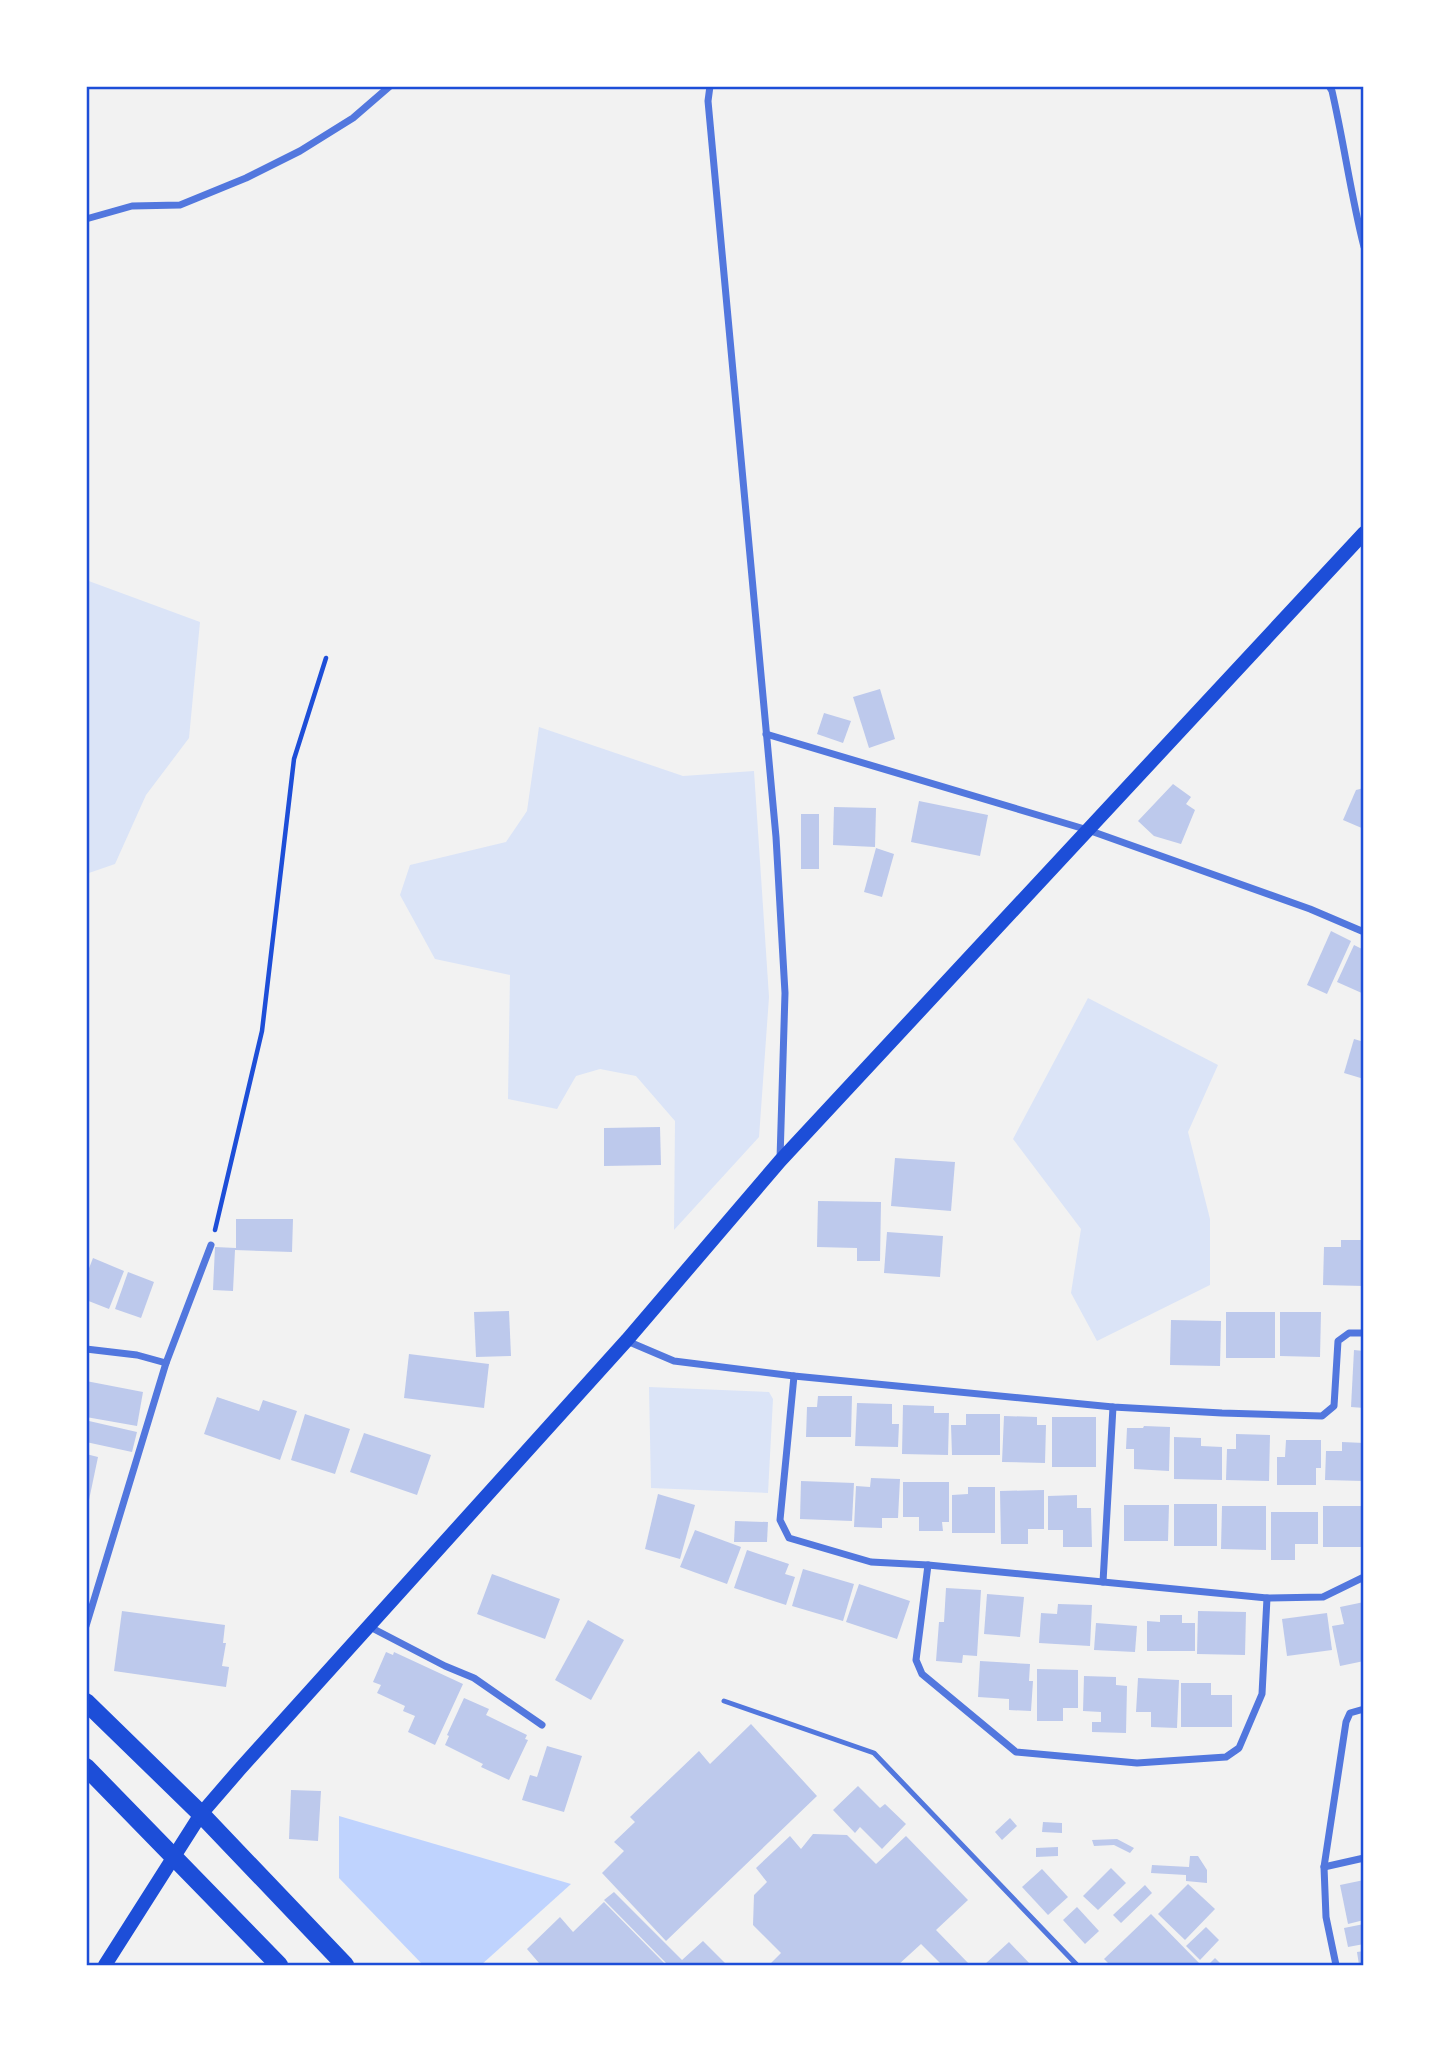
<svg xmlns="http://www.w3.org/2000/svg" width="1450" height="2051" font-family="Spectral,serif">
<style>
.green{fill:#dbe4f7}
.water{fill:#bfd3fe}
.building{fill:#bdc9ec}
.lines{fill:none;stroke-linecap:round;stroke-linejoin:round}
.path{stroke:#1d4ed8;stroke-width:4.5}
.service{stroke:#5277de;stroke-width:5}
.minor{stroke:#5277de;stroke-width:7}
.secondary{stroke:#1d4ed8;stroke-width:14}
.primary{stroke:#1d4ed8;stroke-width:18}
.neatline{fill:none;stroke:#1d4ed8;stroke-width:2.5}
</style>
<rect width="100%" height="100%" fill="#f2f2f2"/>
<g class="green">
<polygon points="86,580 200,622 189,738 146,795 115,864 86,874"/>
<polygon points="539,727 683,776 754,771 769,997 759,1137 674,1230 675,1121 636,1076 600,1069 576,1076 557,1109 508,1099 510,975 435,959 400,895 410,865 506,842 527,811"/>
<polygon points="1088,998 1218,1065 1188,1132 1210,1219 1210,1285 1097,1341 1071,1293 1081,1229 1013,1139"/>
<polygon points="649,1387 769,1392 773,1399 768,1493 651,1488"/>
</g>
<polygon class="water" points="339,1816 571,1884 481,1965 423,1965 339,1878"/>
<g class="building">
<polygon points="880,689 895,739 869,748 853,697"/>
<polygon points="824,713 851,721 843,743 817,734"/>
<polygon points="1173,784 1191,797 1186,804 1195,810 1181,844 1154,836 1138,821"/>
<polygon points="1364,788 1364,829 1343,820 1356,790"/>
<polygon points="919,801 988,815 980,856 911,842"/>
<polygon points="834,807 876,808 875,847 833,845"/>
<rect x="801" y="814" width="18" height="55"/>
<polygon points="876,848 894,854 882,897 864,892"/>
<polygon points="1331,931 1351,941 1327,994 1307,985"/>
<polygon points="1354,945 1364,950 1364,994 1337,982"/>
<polygon points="1354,1039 1364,1042 1364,1079 1344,1073"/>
<polygon points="660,1127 661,1165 604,1166 604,1128"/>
<polygon points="895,1158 955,1162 951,1211 891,1206"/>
<polygon points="818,1201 881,1202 880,1261 857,1261 857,1248 817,1247"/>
<polygon points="236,1219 293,1219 292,1252 235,1250 233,1291 213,1290 215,1247 236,1248"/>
<polygon points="887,1232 943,1236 940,1277 884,1273"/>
<polygon points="1341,1240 1364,1240 1364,1286 1323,1285 1324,1247 1341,1247"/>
<polygon points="93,1258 124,1271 109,1309 86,1300 86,1276"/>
<polygon points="128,1272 154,1282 141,1318 115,1309"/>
<polygon points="509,1311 511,1356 476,1357 474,1312"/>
<rect x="1226" y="1312" width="49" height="46"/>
<polygon points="1280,1312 1321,1312 1320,1357 1280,1356"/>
<polygon points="1171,1320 1221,1321 1220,1366 1170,1365"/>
<polygon points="1354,1350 1364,1351 1364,1408 1351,1407"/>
<polygon points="409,1354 489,1364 484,1408 404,1398"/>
<polygon points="86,1381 143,1392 137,1426 86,1417"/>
<polygon points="818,1396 852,1396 851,1437 806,1437 807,1407 817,1407"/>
<polygon points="217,1397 259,1411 263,1400 297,1411 280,1460 204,1434"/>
<polygon points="857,1403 892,1404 892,1424 899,1424 898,1447 855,1446"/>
<polygon points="903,1405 934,1406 934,1413 949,1413 948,1455 902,1454"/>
<polygon points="305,1414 350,1429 335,1474 291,1460"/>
<polygon points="966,1414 1000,1414 1000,1455 952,1455 951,1425 966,1425"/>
<polygon points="1004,1416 1037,1417 1037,1425 1046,1425 1045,1463 1002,1462"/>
<rect x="1052" y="1417" width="44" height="50"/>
<polygon points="89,1421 137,1432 132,1452 86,1442"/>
<polygon points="1144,1426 1170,1427 1169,1471 1134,1469 1134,1449 1126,1449 1127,1428 1143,1428"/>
<polygon points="364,1433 431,1455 417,1495 350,1472"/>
<polygon points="1236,1434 1270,1435 1269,1481 1226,1480 1227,1449 1236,1449"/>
<polygon points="1174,1437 1201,1438 1201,1446 1222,1447 1222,1480 1174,1479"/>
<polygon points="1286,1440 1321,1440 1321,1468 1316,1468 1316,1485 1277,1485 1277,1457 1285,1457"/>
<polygon points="1342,1442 1364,1443 1364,1481 1325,1480 1326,1451 1342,1451"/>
<polygon points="86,1454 98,1457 89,1500 86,1499"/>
<polygon points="871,1478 900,1479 898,1518 882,1518 882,1528 854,1527 856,1486 870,1487"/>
<polygon points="801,1481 854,1483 852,1521 800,1519"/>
<polygon points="903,1482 949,1482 949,1522 942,1522 943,1531 919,1531 919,1517 903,1517"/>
<polygon points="968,1487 995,1487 995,1533 952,1533 952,1495 968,1494"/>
<polygon points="1044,1490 1044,1529 1028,1529 1028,1544 1001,1544 1000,1491"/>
<polygon points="658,1494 695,1505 680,1559 645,1549"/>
<polygon points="1077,1495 1077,1508 1091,1508 1092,1547 1063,1547 1063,1530 1048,1530 1048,1496"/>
<rect x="1174" y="1504" width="43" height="42"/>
<polygon points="1124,1505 1169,1505 1168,1541 1124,1541"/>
<polygon points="1222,1506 1266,1506 1266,1550 1221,1549"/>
<rect x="1323" y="1506" width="41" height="41"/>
<polygon points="1271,1512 1318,1512 1318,1544 1295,1544 1295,1560 1271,1560"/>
<polygon points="735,1521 768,1522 767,1542 734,1542"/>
<polygon points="695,1530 741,1547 727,1584 680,1567"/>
<polygon points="747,1550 789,1564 785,1574 795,1577 786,1605 734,1588"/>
<polygon points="803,1569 854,1584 843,1621 792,1606"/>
<polygon points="492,1574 560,1599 545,1639 477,1614"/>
<polygon points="859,1584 910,1601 897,1639 846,1622"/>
<polygon points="946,1588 981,1590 977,1656 963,1655 962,1663 936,1661 939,1622 944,1622"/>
<polygon points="987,1594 1024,1597 1020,1637 984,1634"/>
<polygon points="1364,1602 1364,1661 1340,1666 1332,1626 1344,1624 1340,1607"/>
<polygon points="1058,1604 1092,1605 1090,1646 1039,1643 1041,1613 1057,1614"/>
<polygon points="122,1611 225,1625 223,1643 226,1643 222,1666 229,1667 226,1687 114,1671"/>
<polygon points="1198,1611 1246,1612 1245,1655 1197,1654"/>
<polygon points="1327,1613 1332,1650 1287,1656 1282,1619"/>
<polygon points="1160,1615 1182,1615 1182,1623 1195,1623 1195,1651 1147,1651 1147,1621 1160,1622"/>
<polygon points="588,1620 624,1640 591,1700 555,1680"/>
<polygon points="1096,1623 1137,1626 1135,1652 1094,1650"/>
<polygon points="386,1652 393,1655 394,1652 463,1684 435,1745 408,1732 415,1716 403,1711 405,1706 377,1693 381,1685 373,1682"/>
<polygon points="980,1661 1030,1664 1029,1681 1033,1681 1031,1711 1009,1710 1009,1699 978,1697"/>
<polygon points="1037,1669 1078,1670 1078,1708 1063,1708 1063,1721 1037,1721"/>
<polygon points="1084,1676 1116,1677 1116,1685 1127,1686 1126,1733 1092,1732 1092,1722 1101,1722 1101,1712 1083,1711"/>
<polygon points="1138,1678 1179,1680 1177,1728 1151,1727 1151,1712 1136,1712"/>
<polygon points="1181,1683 1211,1683 1211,1695 1232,1695 1232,1727 1181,1727"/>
<polygon points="464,1698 489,1709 486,1715 527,1735 525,1739 528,1740 509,1780 481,1767 483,1764 445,1745 449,1736 447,1735"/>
<polygon points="751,1724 817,1796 666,1941 602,1873 624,1851 614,1842 635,1822 630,1817 699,1751 710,1764"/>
<polygon points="547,1746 582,1756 564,1812 522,1800 530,1775 537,1777"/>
<polygon points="858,1786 880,1808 885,1804 906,1824 882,1849 860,1827 855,1833 833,1810"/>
<polygon points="291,1790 321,1791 318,1841 289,1839"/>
<polygon points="1010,1818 1017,1826 1002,1840 995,1832"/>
<polygon points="1043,1822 1062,1823 1062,1833 1042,1832"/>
<polygon points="813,1834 847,1835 876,1864 906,1836 968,1900 936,1930 970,1965 942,1965 921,1944 898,1965 769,1965 781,1953 753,1925 754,1895 767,1882 756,1868 790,1836 801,1849"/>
<polygon points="1117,1839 1134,1848 1130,1853 1114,1845 1094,1846 1092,1840"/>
<polygon points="1058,1847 1058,1856 1036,1857 1036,1848"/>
<polygon points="1190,1856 1198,1856 1207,1870 1207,1883 1186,1881 1186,1875 1151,1873 1152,1865 1189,1867"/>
<polygon points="1111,1868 1126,1883 1098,1910 1083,1896"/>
<polygon points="1042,1869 1068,1897 1048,1915 1022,1887"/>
<polygon points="1364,1880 1364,1920 1348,1924 1340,1885"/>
<polygon points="1188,1884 1215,1909 1185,1940 1158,1914"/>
<polygon points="1145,1885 1152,1893 1121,1923 1113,1915"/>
<polygon points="614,1892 682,1960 703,1941 727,1965 668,1965 604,1900"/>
<polygon points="604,1902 666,1965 538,1965 539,1963 527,1949 560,1917 573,1932"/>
<polygon points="1077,1907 1099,1931 1085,1944 1063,1920"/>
<polygon points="1151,1914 1201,1965 1110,1965 1104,1959"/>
<polygon points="1364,1924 1364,1944 1348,1947 1344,1928"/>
<polygon points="1206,1927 1219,1940 1200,1960 1186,1946"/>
<polygon points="1009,1942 1031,1965 984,1965"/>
<polygon points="1364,1951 1364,1965 1359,1965 1357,1952"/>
<polygon points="1215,1958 1222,1965 1208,1965"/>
</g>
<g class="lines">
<polyline class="path" points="215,1230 262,1031 294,759 326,658"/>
<polyline class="service" points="724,1701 874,1753 1077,1965"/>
<g class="minor">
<polyline points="710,86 708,101 776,837 785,993 780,1159"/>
<path d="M1329,86L1332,91C1344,143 1351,196 1364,247"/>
<polyline points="86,219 132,206 180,205 246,178 300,151 353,118 390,86"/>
<polyline points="766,734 1088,830 1310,909 1364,932"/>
<polyline points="627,1341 674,1361 794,1376 1113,1407 1222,1413 1322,1416 1334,1406 1338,1341 1349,1333 1364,1333"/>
<polyline points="86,1349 137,1355 166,1363"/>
<polyline points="794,1376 780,1520 789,1538 871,1562 928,1565 1267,1598 1323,1597 1364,1577"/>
<polyline points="928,1565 916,1660 922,1674 1016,1752 1137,1763 1226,1757 1239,1748 1262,1694 1267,1598"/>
<polyline points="1103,1582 1113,1407"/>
<polyline points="86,1626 166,1363 211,1245"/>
<polyline points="370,1627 445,1666 474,1678 542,1725"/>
<polyline points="1324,1867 1364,1858"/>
<polyline points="1336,1965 1326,1917 1324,1867 1346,1722 1350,1713 1364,1709"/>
</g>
<polyline class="secondary" points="105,1965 201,1814 239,1770 627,1340 780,1161 1364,533"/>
<g class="primary">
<polyline points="86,1702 201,1814 345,1965"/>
<polyline points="86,1767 279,1965"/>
</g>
</g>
<rect width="1450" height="2051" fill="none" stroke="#ffffff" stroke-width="175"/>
<rect x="88" y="88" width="1274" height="1876" class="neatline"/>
</svg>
